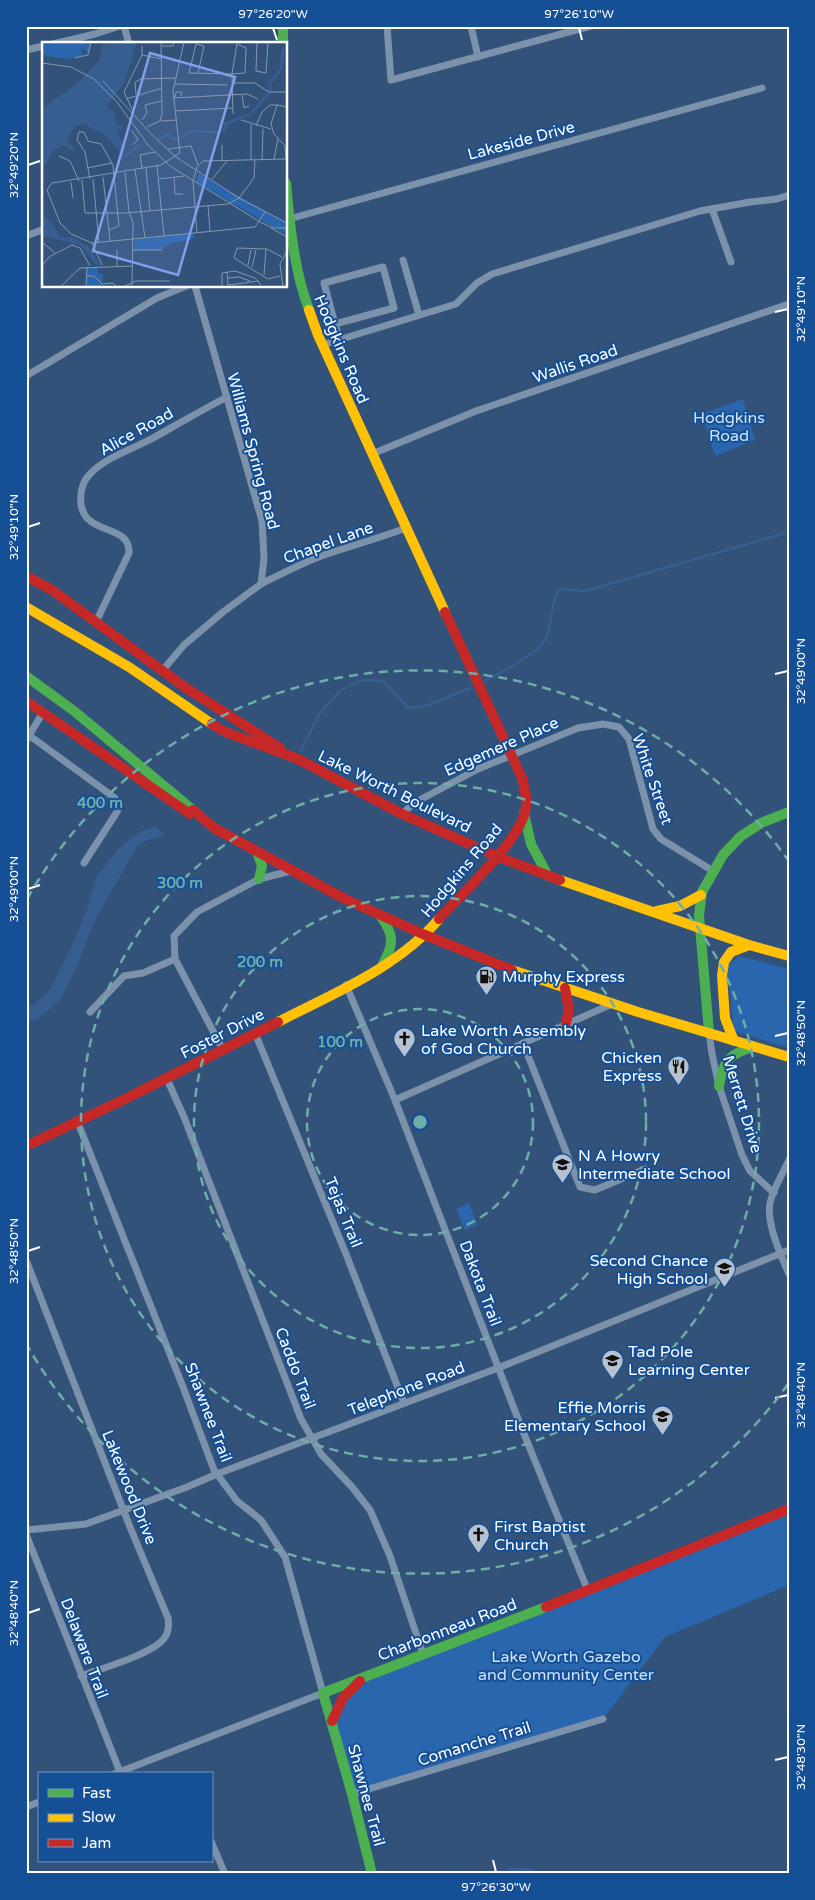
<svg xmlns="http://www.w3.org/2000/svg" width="815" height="1900" font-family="'Varela Round',sans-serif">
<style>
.green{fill:#2a66ad}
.water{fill:#365e91}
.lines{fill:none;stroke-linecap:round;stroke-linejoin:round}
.stream{stroke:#365e91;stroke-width:2.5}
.street{stroke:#7c92ab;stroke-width:7}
.fast{stroke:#4caf50;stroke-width:10}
.slow{stroke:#ffc107;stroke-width:10}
.jam{stroke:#c62828;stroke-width:10}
.ticks{fill:none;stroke:#fff;stroke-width:2}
.ring{fill:none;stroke:#6fada8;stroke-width:2.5;stroke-dasharray:9 6}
.labels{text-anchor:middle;stroke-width:4;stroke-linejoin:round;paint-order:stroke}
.street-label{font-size:16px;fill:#fff;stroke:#154f96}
.park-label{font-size:16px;fill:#cee4fc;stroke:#154f96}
.poi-label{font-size:16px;fill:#fff;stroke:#154f96;text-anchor:start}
.inset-river{fill:none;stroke:#365e91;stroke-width:2.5}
.inset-road{fill:none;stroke:#8497af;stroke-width:1}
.view{fill:#839eea;fill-opacity:0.15;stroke:#839eea;stroke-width:2.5}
.inset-edge{fill:none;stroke:#fff;stroke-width:2.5}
.centre{fill:#6fada8;stroke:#154f96;stroke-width:2.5}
.ring-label{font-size:15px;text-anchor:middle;font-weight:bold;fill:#6fada8;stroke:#154f96;stroke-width:4;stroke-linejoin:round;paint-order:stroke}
.neatline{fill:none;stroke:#fff;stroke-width:2}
.ticks-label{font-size:12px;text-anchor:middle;fill:#fff}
</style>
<rect width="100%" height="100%" fill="#325279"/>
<g class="green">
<polygon points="743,399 755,440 715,456 702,414"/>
<polygon points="739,956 789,969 789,1048 734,1031 727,966"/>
<polygon points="469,1203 477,1225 465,1230 456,1209"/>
<polygon points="789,1509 789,1585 665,1637 603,1719 352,1794 331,1722 356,1684"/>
</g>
<g class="water">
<polygon points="156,827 164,835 139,843 93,924 77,966 60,1000 38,1019 26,1022 26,1006 32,1006 49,991 74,942 87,910 96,878 118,849 141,831"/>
<polygon points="510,1867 529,1868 541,1874 498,1874"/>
</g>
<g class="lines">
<g class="stream">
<path d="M483,682C499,673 538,655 546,638C552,622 551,604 559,589L585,591L789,532"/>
<polyline points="301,750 320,713 340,691 362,680 384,681 408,708 426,706 470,688"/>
</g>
<g class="street">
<polyline points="124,26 129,44"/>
<polyline points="387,26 391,80 591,26"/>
<polyline points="471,26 478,57"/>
<polyline points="53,44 95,34 120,26"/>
<polyline points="26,50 44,46"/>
<polyline points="712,209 731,262"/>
<polyline points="289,219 762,88"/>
<polyline points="26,236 44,229"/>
<polyline points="403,260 419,315"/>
<polyline points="335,324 394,308 383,267 324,283 339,339"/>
<polyline points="322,345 456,304 477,283 492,274 700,211 750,202 777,199 789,195"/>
<polyline points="26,376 157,298 186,286"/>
<polyline points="372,454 476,411 789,304"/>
<path d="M261,584C281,574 302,563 324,555C351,546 379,538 406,528"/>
<path d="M96,622L129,553C130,529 102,533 88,519C77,508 79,485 90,474C106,457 133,449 153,438C178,424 202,410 227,397"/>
<polyline points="162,671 184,645 223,612 261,584 264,558 262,521 195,286"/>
<polyline points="30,736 115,798 118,810 115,815 84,863"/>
<polyline points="26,741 43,712"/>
<polyline points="402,814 414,803 478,769 578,728 603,724 619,727 629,739 653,829 661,839 713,871"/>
<polyline points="346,985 395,1100 522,1429 588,1591"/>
<polyline points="90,1012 124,976 143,973 175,959"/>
<polyline points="709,1032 712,1054 719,1086 742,1155 750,1171 774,1193"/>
<polyline points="255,1033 346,1254 404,1403"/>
<polyline points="523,1043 580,1187 595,1190 645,1169"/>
<polyline points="223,1050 175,959 174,936 197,912 259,879 291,871"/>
<polyline points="167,1079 184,1117 301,1419 321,1454 352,1487 370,1510 390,1556 423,1654"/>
<polyline points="395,1100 612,1004"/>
<polyline points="78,1123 183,1387 214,1470 237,1501 261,1520 285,1557 323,1693 114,1774"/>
<path d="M789,1160C783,1173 775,1186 771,1199C764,1220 781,1255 789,1274"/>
<path d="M26,1260L130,1527L168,1618C169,1624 169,1631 165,1637C156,1653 100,1669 81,1676"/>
<polyline points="26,1530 86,1524 187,1487 217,1474 498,1368 789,1250"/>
<polyline points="26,1534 120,1772"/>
<polyline points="352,1794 603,1719"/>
<polyline points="26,1807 39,1802"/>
<polyline points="211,1841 225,1874"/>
</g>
<g class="fast">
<polyline points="283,26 283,44"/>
<path d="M286,183C290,227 294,269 309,310"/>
<polyline points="26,676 74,711 193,810"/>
<polyline points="524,814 531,844 548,876"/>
<polyline points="257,852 262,866 259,879"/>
<path d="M380,915C395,936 394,944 382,966"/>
<polyline points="709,1032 699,915 702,892 723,855 741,836 763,822 789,812"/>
<path d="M719,1086C723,1061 729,1054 753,1047"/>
<polyline points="372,1874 352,1794 323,1693 546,1607"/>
</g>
<g class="slow">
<polyline points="309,310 318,335 445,612"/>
<polyline points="26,607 129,667 212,724"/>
<polyline points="560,880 749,945 789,956"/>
<polyline points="657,911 680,906 701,895"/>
<polyline points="512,970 638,1012 789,1057"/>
<path d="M278,1022C334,993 397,968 439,919"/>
<polyline points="734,1041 725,1018 722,976 724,962 731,952 749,945"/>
</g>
<g class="jam">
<polyline points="26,576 52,590 186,688 280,748"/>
<polyline points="26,701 190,814"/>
<polyline points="212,724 223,731 298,759 402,814 496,856 560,880"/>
<polyline points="193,810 214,828 343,898 425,935 512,970"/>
<path d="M439,919C462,893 517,844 525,812C528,801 525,789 522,778L445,612"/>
<polyline points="565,988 569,1010 566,1023"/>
<polyline points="26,1146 125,1099 278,1022"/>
<polyline points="546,1607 789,1509"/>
<polyline points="332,1721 343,1698 360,1681"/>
</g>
</g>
<path class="ticks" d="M273,28L277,40M579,28L582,40M28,165L40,161M775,312L788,309M28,527L40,523M775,674L788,671M28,889L40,885M775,1036L788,1033M28,1251L40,1247M775,1398L788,1395M28,1613L40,1609M775,1760L788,1757M493,1860L496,1872"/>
<g class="ring">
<circle cx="420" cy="1122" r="113"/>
<circle cx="420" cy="1122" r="226"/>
<circle cx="420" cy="1122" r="339"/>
<path d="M788 1384A452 452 0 0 1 27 1345M27 899A452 452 0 0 1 788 860"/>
</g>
<defs>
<symbol id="fuel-pin" viewBox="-11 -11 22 30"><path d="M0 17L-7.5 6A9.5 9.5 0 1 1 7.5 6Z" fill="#b7c2d0" stroke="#154f96"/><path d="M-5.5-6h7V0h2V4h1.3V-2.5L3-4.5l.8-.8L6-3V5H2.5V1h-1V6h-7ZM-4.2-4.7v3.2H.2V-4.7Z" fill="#111"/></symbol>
<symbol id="church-pin" viewBox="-11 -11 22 30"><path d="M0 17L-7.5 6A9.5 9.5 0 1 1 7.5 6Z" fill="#b7c2d0" stroke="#154f96"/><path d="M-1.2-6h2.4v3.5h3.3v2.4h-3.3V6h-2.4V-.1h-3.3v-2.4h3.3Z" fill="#111"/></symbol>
<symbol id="restaurant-pin" viewBox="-11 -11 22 30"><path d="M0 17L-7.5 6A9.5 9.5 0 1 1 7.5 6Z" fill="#b7c2d0" stroke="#154f96"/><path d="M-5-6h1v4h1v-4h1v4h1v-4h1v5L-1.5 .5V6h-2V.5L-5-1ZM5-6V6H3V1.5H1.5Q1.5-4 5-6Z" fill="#111"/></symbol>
<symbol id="school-pin" viewBox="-11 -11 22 30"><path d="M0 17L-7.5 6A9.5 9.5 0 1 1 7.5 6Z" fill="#b7c2d0" stroke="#154f96"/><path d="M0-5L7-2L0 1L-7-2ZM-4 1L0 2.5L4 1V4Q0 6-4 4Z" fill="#111"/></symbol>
</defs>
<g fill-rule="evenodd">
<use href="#fuel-pin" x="474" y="964" width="25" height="34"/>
<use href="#church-pin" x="392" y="1026" width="25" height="34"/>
<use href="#restaurant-pin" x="666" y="1054" width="25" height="34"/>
<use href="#school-pin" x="550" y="1152" width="25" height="34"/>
<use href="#school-pin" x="712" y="1256" width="25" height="34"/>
<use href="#school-pin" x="600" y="1348" width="25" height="34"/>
<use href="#school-pin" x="650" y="1404" width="25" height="34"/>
<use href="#church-pin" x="466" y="1522" width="25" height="34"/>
</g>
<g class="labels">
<g class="street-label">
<text transform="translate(521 140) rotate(-15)" y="6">Lakeside Drive</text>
<text transform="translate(342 349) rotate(67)" y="6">Hodgkins Road</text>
<text transform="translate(575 363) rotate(-19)" y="6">Wallis Road</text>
<text transform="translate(136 431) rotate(-29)" y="6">Alice Road</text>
<text transform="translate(254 451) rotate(75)" y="6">Williams Spring Road</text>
<text transform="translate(328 542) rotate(-20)" y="6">Chapel Lane</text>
<text transform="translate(501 746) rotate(-24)" y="6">Edgemere Place</text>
<text transform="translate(653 779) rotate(71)" y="6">White Street</text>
<text transform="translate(395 791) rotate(26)" y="6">Lake Worth Boulevard</text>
<text transform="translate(461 870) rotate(-50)" y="6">Hodgkins Road</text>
<text transform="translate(222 1033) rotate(-27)" y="6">Foster Drive</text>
<text transform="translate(743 1104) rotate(73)" y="6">Merrett Drive</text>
<text transform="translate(344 1212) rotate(68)" y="6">Tejas Trail</text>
<text transform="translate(481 1283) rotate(69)" y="6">Dakota Trail</text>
<text transform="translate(296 1368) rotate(69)" y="6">Caddo Trail</text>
<text transform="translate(406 1388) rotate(-21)" y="6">Telephone Road</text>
<text transform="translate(209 1412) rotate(69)" y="6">Shawnee Trail</text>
<text transform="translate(130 1487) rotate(68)" y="6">Lakewood Drive</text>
<text transform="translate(447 1629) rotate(-21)" y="6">Charbonneau Road</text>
<text transform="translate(85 1648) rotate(69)" y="6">Delaware Trail</text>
<text transform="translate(474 1743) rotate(-17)" y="6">Comanche Trail</text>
<text transform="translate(367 1795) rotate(75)" y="6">Shawnee Trail</text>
</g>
<g class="park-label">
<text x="729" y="423">Hodgkins<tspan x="729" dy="18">Road</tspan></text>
<text x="566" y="1662">Lake Worth Gazebo<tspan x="566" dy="18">and Community Center</tspan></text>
</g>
<g class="poi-label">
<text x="502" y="982">Murphy Express</text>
<text x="421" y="1036">Lake Worth Assembly<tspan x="421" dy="18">of God Church</tspan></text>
<text x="662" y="1063" text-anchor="end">Chicken<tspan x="662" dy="18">Express</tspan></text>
<text x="578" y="1161">N A Howry<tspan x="578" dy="18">Intermediate School</tspan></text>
<text x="708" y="1266" text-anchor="end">Second Chance<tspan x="708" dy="18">High School</tspan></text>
<text x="628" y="1357">Tad Pole<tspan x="628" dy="18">Learning Center</tspan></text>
<text x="646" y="1413" text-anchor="end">Effie Morris<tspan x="646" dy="18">Elementary School</tspan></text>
<text x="494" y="1532">First Baptist<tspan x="494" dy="18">Church</tspan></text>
</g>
</g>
<g transform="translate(42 42)">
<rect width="245" height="245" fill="#325279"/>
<path d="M0,0H49V4L46,12L42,6L39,9L42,14L24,17L0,13ZM157,132L245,181V193L154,140ZM152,191V197L129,201L120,208H91L93,198ZM45,225H56V231L62,233L59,245L45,244Z" fill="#2a66ad"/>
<path d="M60,0H95L83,40L64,65L72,70L75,82L83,85L75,90L84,105L80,116L95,103H100L80,118L77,108L61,92L41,82L33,84L25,97L35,111L21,103L11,109L4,122L0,123V66L34,43L54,22L59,14ZM0,174L8,178L18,195H30L48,206L58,223L55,224L38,203L0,194Z" fill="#365e91"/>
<path class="inset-river" d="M228,49V41L239,27L241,8L245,3M179,89H182L183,82L209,72L227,51M138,96L149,89L177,90M117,98L126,92L130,97L136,96"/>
<path class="inset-road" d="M215,0L214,29L224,31L226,0M120,4H131L132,0M100,13L120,17M32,16L46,13L49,0M0,21L29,25L52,37L75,60L106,103L128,124L218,180L231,186H245M156,31L162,4L154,2L147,31L190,32L203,31L204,6L195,2M61,39L110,93L134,115L197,156L245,181M191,41H213L227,50H245M132,42L185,43M94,52L93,40L99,37L133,36M200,53L202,66L207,64M131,56L205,52L216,57M133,56L134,50H140L139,54M84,57L120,46M91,69L82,50L100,13V4M133,69L191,66M191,72L190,32L195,2M100,78L105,71L103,63L120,59M199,78L229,87M119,79L135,78M209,82V118M214,84L220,70L228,63H235M105,85L118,79L120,73L119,0M89,88L96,97L91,103M126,107L149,104L156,123M17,114L28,119L37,139M232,117L236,97M244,117L243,104L232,92L229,82L235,63L245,65M220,118L221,87M180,119V103M115,124L122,194M45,126L70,121M104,126L108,169M100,127L98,113L113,110M93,128L103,196M83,130L87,170L91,181L90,245M61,135L68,199M132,135L133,152H141M48,137L43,110L35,98L37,90H42L46,99L59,102L71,123L77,184L67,188M51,137L57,200M117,137L142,134M170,137L185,119M40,138L43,171H83L186,162L197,156L212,136L213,118M151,139L155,191M151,139L155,125L161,119L245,117M29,140L31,156M166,163L168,189M229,186L245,195M0,200L13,211M50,201L213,185L223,170M91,208H120M60,223L50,201L29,192L18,181L5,148L10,141L119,123L138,111L131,49L142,0M206,223L209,208M0,224L7,215L30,203L38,206L48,224M75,224V208M210,225L214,208M185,230L186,243L217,239M222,233L224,207M44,234H52L60,242L71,241L75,245M238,234L226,237L192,216L195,206L225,207L240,215M186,236L197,235L208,239M18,245L38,226L91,224M44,245L45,225M81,245L94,239H128M180,245V231L193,229L213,236L219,243M241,245L238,222L245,209"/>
<path class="view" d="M108,11L193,35L136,233L51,209Z"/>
<rect width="245" height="245" class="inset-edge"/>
</g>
<circle cx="420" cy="1122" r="8" class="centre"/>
<g class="ring-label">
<text x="100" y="808">400 m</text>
<text x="180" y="888">300 m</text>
<text x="260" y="967">200 m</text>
<text x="340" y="1047">100 m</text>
</g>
<rect width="815" height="1900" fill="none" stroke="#154f96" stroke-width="55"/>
<rect x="38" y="1772" width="175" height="90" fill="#154f96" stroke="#7395c0"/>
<rect x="48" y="1789" width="25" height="8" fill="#4caf50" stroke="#7395c0"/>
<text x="82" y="1798" font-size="15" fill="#ffffff">Fast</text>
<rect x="48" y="1814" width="25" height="8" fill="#ffc107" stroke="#7395c0"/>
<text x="82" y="1822" font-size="15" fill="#ffffff">Slow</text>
<rect x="48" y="1839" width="25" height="8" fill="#c62828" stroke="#7395c0"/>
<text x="82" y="1848" font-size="15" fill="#ffffff">Jam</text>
<rect x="28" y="28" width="760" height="1844" class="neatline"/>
<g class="ticks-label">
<text x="273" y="18">97°26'20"W</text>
<text x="579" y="18">97°26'10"W</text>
<text transform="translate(14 165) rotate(-90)" y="4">32°49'20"N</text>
<text transform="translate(801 309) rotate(-90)" y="4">32°49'10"N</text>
<text transform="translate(14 527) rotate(-90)" y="4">32°49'10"N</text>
<text transform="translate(801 671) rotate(-90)" y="4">32°49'00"N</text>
<text transform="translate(14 889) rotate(-90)" y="4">32°49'00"N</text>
<text transform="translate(801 1033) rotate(-90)" y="4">32°48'50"N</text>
<text transform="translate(14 1251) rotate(-90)" y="4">32°48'50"N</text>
<text transform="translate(801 1395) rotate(-90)" y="4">32°48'40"N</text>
<text transform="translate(14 1613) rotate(-90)" y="4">32°48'40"N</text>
<text transform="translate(801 1757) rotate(-90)" y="4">32°48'30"N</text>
<text x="496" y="1891">97°26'30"W</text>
</g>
</svg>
